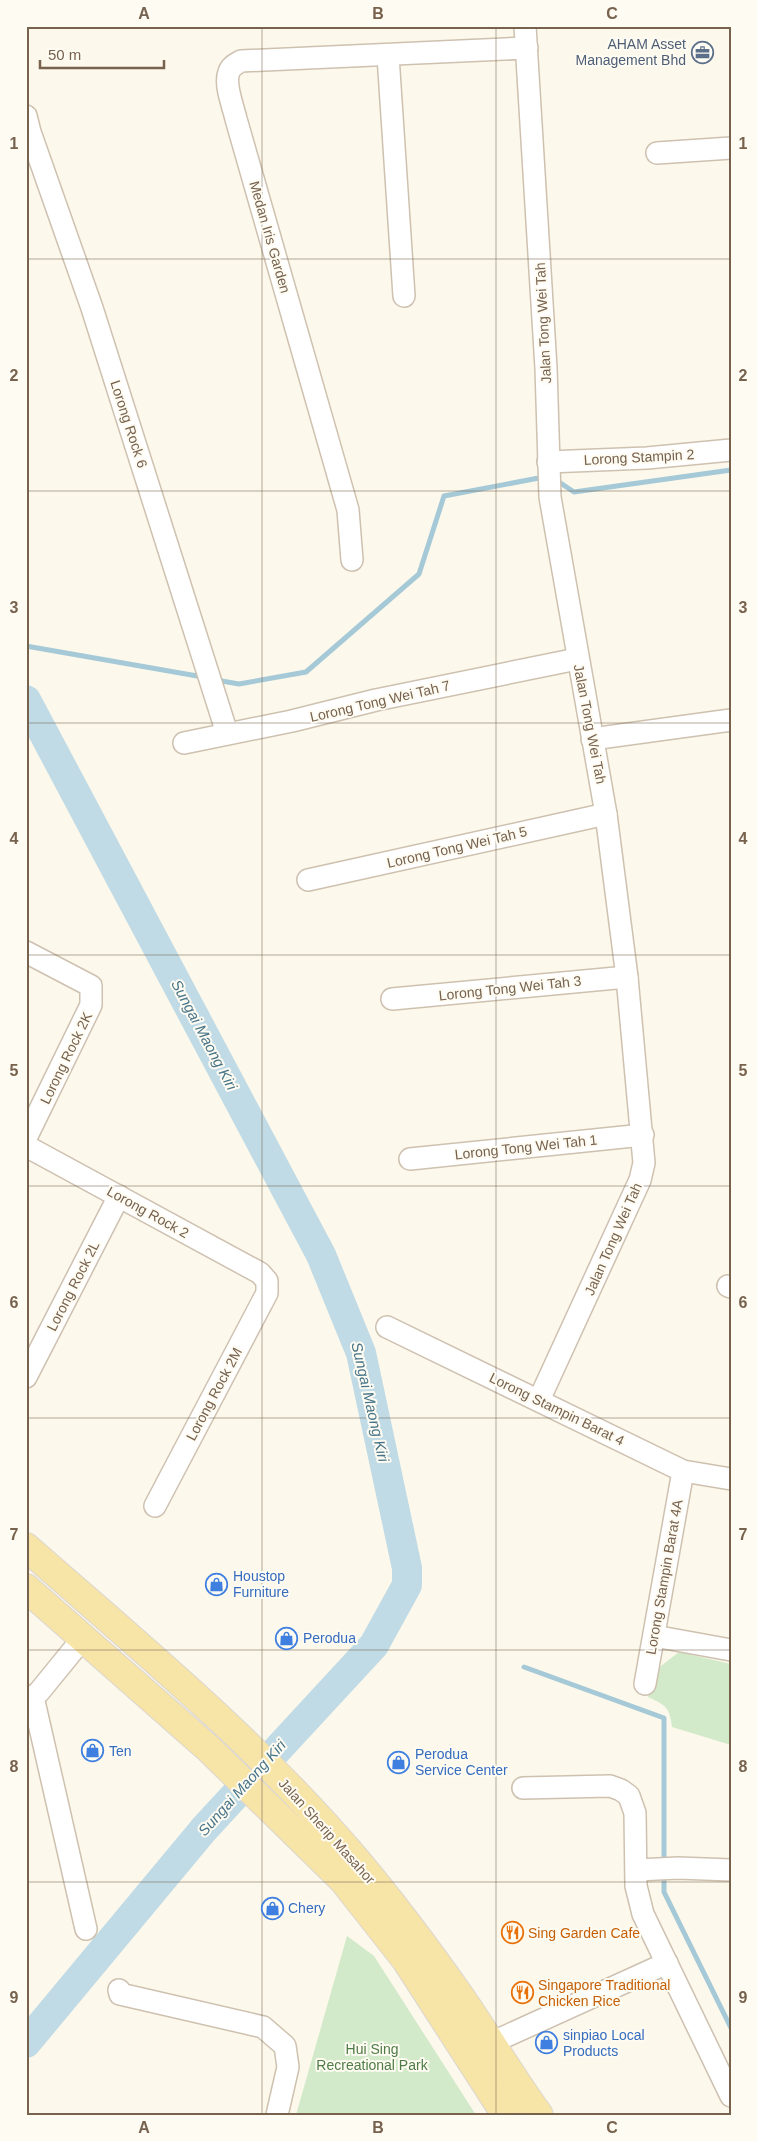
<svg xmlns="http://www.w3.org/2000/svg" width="757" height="2141" font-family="Arial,sans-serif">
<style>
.green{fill:#d2eac9}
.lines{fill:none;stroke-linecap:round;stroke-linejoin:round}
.stream{stroke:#a6c9d7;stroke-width:5}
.river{stroke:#c0dbe6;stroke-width:30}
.minor-casing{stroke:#cec1b0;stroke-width:24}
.major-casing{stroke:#dcd6d1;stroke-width:30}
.minor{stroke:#fff;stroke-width:21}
.major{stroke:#f7e4a7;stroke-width:28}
.grid{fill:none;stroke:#77624e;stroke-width:1;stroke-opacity:0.55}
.labels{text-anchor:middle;stroke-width:4;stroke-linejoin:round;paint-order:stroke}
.service-label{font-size:14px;fill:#4e5e75;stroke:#fefbf2;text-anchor:end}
.street-label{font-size:14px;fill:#77624e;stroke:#fefbf2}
.shop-label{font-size:14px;fill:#366cbe;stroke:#fefbf2;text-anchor:start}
.food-label{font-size:14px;fill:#c56008;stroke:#fefbf2;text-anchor:start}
.park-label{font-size:14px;fill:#4f7c46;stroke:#fefbf2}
.water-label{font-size:15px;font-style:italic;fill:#487589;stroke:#fefbf2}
.neatline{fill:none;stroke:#77624e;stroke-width:2}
.grid-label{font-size:16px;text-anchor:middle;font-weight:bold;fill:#77624e}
</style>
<rect width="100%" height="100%" fill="#fcf8eb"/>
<g class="green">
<path d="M679,1652L731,1664V1745L672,1727C670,1707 665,1705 648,1697L657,1669Z"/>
<polygon points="347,1936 374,1956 476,2115 296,2115"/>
</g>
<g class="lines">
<g class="stream">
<polyline points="556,480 574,492 731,470"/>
<polyline points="26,646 203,677"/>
<polyline points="216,680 239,684 306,672 419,574 444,496 544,477"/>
<polyline points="524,1667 664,1718 664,1863"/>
<polyline points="664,1874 664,1892 731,2028"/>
</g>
<polyline class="river" points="26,700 321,1255 361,1353 407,1568 407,1585 374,1645 204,1829 26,2043"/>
<defs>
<g id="minor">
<polyline points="525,26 546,368 550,497 606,814 627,977 644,1163 640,1180 539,1400"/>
<polyline points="388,56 404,296"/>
<polyline points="26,116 30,132 92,308 227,733"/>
<polyline points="657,153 731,148"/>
<polyline points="548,462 647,458 731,450"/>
<path d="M352,560L348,510L236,119C233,106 224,84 229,72C231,66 236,64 241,61L527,48"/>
<polyline points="592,739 731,720"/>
<polyline points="184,743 292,721 376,700 577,659"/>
<polyline points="308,880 606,814"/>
<polyline points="26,952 91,986 91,1005 26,1138"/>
<polyline points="392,999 627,977"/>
<polyline points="26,1146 260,1273 267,1281 267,1293 155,1506"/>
<polyline points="410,1159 643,1135"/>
<polyline points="728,1286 731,1287"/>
<polyline points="387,1327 683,1471 731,1479"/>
<polyline points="26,1377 119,1196"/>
<polyline points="654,1636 731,1650"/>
<polyline points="645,1684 683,1471"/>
<polyline points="26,1697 33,1697 39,1692 83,1638"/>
<polyline points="33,1697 86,1929"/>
<polyline points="523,1788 610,1786 621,1790 629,1796 635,1813 636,1886 643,1914 731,2096"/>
<polyline points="637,1870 678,1868 731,1870"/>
<polyline points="119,1990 120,1994 263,2027 285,2046 288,2067 277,2115"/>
<polyline points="491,2043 667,1963"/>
</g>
<g id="major">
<path d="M26,1547C140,1647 259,1745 357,1861C394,1905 429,1952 462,1999C488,2037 512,2078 539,2115"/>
<polyline points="26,1588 209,1749 343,1880 406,1960 506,2115"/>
</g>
</defs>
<use href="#minor" class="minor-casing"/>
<use href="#major" class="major-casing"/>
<use href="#minor" class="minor"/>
<use href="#major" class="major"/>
</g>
<path class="grid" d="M262,26V2115M496,26V2115M26,259H731M26,491H731M26,723H731M26,955H731M26,1186H731M26,1418H731M26,1650H731M26,1882H731"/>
<defs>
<symbol id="office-ring" viewBox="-11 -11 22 22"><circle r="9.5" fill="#fefbf2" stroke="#5c6f8a" stroke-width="1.5"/><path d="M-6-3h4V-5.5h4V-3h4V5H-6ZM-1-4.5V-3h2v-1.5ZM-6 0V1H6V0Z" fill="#5c6f8a"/></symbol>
<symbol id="shop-ring" viewBox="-11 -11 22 22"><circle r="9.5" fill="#fefbf2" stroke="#3f7fe0" stroke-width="1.5"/><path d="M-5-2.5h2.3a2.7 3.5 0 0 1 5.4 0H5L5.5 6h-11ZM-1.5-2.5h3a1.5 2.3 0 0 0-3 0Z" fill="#3f7fe0"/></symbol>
<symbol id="restaurant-ring" viewBox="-11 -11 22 22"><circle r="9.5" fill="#fefbf2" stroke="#e8710a" stroke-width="1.5"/><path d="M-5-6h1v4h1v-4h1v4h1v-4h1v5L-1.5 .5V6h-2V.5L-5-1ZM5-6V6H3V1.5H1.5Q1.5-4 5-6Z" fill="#e8710a"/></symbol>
</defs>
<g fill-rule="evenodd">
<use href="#office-ring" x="690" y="40" width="25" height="25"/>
<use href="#shop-ring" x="204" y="1572" width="25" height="25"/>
<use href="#shop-ring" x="274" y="1626" width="25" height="25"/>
<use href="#shop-ring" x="80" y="1738" width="25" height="25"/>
<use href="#shop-ring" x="386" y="1750" width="25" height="25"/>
<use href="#shop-ring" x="260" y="1896" width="25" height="25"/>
<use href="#restaurant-ring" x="500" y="1920" width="25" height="25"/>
<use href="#restaurant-ring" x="510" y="1980" width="25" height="25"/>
<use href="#shop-ring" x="534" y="2030" width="25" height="25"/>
</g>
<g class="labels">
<g class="service-label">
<text x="686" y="49">AHAM Asset<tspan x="686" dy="16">Management Bhd</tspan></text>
</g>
<g class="street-label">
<text transform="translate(270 237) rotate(74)" y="5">Medan Iris Garden</text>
<text transform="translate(543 323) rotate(-93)" y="5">Jalan Tong Wei Tah</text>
<text transform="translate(129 424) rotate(72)" y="5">Lorong Rock 6</text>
<text transform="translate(639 457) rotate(-3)" y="5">Lorong Stampin 2</text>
<text transform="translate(380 701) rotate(-13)" y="5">Lorong Tong Wei Tah 7</text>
<text transform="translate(590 724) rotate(79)" y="5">Jalan Tong Wei Tah</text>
<text transform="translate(457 847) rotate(-13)" y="5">Lorong Tong Wei Tah 5</text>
<text transform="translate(510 988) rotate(-6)" y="5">Lorong Tong Wei Tah 3</text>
<text transform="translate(66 1058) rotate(-64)" y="5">Lorong Rock 2K</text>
<text transform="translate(526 1147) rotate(-6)" y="5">Lorong Tong Wei Tah 1</text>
<text transform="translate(148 1212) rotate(29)" y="5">Lorong Rock 2</text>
<text transform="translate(613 1239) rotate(-66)" y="5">Jalan Tong Wei Tah</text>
<text transform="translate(73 1286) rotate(-63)" y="5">Lorong Rock 2L</text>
<text transform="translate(214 1394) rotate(-62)" y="5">Lorong Rock 2M</text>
<text transform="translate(557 1409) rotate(26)" y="5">Lorong Stampin Barat 4</text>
<text transform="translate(664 1577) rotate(-80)" y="5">Lorong Stampin Barat 4A</text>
<text transform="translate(327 1831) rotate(48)" y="5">Jalan Sherip Masahor</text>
</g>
<g class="shop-label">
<text x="233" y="1581">Houstop<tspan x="233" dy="16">Furniture</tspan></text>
<text x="303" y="1643">Perodua</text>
<text x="109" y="1756">Ten</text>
<text x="415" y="1759">Perodua<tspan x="415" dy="16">Service Center</tspan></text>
<text x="288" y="1913">Chery</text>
<text x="563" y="2040">sinpiao Local<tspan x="563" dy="16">Products</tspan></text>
</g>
<g class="food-label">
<text x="528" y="1938">Sing Garden Cafe</text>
<text x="538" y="1990">Singapore Traditional<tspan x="538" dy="16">Chicken Rice</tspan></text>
</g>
<g class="park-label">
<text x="372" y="2054">Hui Sing<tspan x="372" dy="16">Recreational Park</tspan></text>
</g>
<g class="water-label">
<text transform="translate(204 1035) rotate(62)" y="5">Sungai Maong Kiri</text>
<text transform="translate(370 1402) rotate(77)" y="5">Sungai Maong Kiri</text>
<text transform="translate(242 1788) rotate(-48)" y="5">Sungai Maong Kiri</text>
</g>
</g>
<rect width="757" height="2141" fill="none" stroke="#fefbf2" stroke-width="55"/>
<path d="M40 60v8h124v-8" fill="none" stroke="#77624e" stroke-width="2.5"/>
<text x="48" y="60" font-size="15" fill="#77624e" stroke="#fefbf2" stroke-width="4" paint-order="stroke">50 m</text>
<rect x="28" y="28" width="702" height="2086" class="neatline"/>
<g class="grid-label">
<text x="144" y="19">A</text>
<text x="378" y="19">B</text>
<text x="612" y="19">C</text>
<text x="14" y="149">1</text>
<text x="743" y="149">1</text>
<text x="14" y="381">2</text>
<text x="743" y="381">2</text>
<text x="14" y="613">3</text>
<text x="743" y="613">3</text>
<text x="14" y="844">4</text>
<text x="743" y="844">4</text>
<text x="14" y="1076">5</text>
<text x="743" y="1076">5</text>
<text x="14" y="1308">6</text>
<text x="743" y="1308">6</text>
<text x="14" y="1540">7</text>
<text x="743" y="1540">7</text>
<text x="14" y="1772">8</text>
<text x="743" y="1772">8</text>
<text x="14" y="2003">9</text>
<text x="743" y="2003">9</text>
<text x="144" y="2133">A</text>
<text x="378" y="2133">B</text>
<text x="612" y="2133">C</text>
</g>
</svg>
